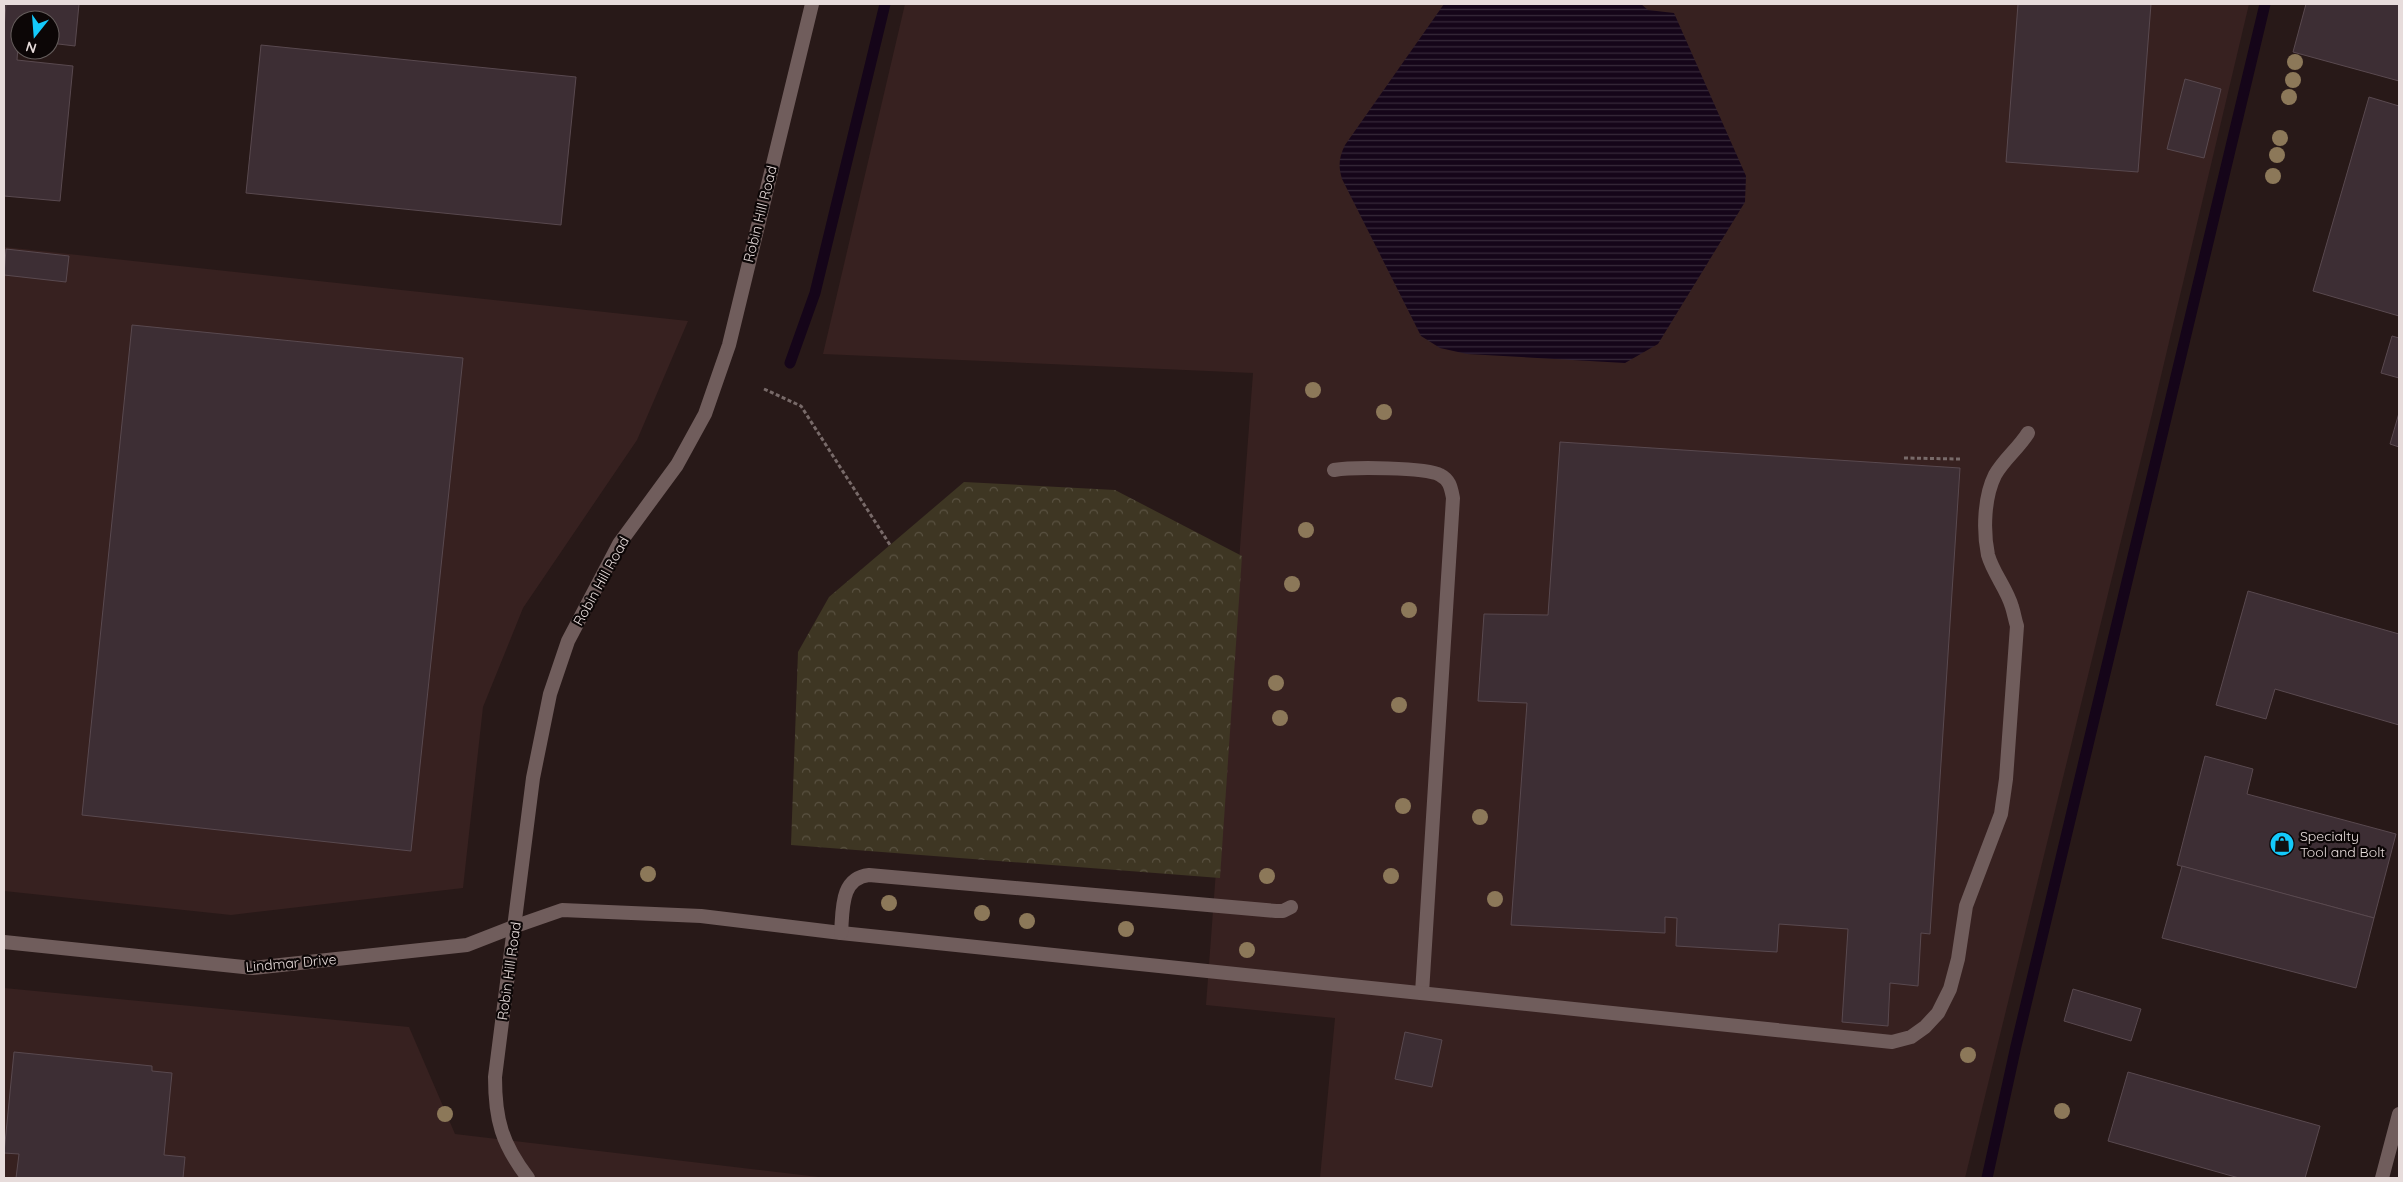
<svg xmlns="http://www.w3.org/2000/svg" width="2403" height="1182" font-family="Quicksand,sans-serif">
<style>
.built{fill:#372120}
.park{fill:url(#park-crowns)}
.water{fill:url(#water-rules)}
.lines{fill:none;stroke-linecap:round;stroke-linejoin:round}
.stream{stroke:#150519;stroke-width:11}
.building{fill:#3d2e34;stroke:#59494f}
.path{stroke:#786a69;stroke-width:3;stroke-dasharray:4 2.5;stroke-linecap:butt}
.service{stroke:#705d5c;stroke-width:14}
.minor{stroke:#705d5c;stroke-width:14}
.tree{fill:#8c7859}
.labels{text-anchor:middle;stroke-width:4.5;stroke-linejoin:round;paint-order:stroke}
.street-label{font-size:14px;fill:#e7dcdb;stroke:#0c0606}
.poi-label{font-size:14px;fill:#e7dcdb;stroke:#0c0606;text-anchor:start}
</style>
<defs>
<pattern id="park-crowns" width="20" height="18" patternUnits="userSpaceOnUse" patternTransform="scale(1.25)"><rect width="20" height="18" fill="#3e3623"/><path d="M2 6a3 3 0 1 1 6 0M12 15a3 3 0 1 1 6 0" fill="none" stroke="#5a5242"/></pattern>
<pattern id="water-rules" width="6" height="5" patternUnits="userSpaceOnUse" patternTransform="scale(1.25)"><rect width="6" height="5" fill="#150519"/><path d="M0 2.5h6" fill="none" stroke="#37293a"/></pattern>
</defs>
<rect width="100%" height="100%" fill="#281918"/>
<g class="built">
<polygon points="905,4 2249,4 2152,414 1965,1178 1320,1178 1335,1018 1206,1005 1253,373 823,354"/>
<polygon points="4,247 688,321 637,440 523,608 483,707 463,888 231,915 4,891"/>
<polygon points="4,988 409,1027 455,1134 827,1178 4,1178"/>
</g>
<polygon class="park" points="964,482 1115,490 1242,556 1220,878 791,845 798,652 829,597"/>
<path class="water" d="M1444,4H1641L1648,10L1674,13L1746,176L1745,202L1658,344L1625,363L1467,354L1440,348L1421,336L1342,179C1338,166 1339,157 1345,145Z"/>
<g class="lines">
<g class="stream">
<polyline points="790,363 815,293 885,4"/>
<polyline points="1987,1178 2016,1046 2265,4"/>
</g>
</g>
<g class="building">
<polygon points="6,4 79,4 75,46 50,43 50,20 20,20 17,60 73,66 60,201 4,196 4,29"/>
<polygon points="2018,4 2151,4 2138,172 2006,162"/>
<polygon points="2306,4 2399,4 2399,81 2293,52"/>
<polygon points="261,45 576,77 561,225 246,193"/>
<polygon points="2185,79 2221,89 2204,158 2167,149"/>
<polygon points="2369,97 2399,106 2399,316 2313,291"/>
<polygon points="6,249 69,256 66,282 4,275"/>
<polygon points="132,325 463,358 411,851 82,815"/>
<polygon points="2392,336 2399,338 2399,378 2381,373"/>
<polygon points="2399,413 2399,447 2390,444"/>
<polygon points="1560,442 1960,468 1930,934 1921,933 1918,986 1890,983 1888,1026 1842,1022 1848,929 1779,924 1777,952 1676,946 1677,918 1665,917 1665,933 1511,925 1527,703 1478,701 1484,614 1548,615"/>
<polygon points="2248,591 2399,634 2399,725 2275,689 2266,719 2216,705"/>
<polygon points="2205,756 2253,769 2247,794 2396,834 2374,918 2177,865"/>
<polygon points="2182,866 2374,918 2356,988 2162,938"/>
<polygon points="2073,989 2141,1009 2131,1041 2064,1021"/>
<polygon points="1405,1032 1442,1040 1432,1087 1395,1079"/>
<polygon points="14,1052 152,1066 152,1071 172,1073 164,1155 185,1157 183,1178 16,1178 19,1154 4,1153"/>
<polygon points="2128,1072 2320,1126 2305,1178 2239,1178 2108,1141"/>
</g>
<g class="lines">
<g class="path">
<polyline points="764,389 801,406 890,545"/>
<polyline points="1904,458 1960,459"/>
</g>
<g class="service">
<path d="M1334,470C1351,467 1426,467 1440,475C1450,480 1451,488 1453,498L1422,993"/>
<path d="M516,926L562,910L701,916L841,933L1892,1042L1911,1037L1925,1027L1938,1013L1950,989L1958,959L1966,906L2001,814L2006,779L2017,626C2015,620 2014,613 2012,607C2007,589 1993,573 1988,555C1983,531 1984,497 1995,475C2004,459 2018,449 2028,433"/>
<path d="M841,933C843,910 840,878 869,875L1276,911H1283L1291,907"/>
</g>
<g class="minor">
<polyline points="4,942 253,968 467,945 516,926"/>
<path d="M528,1178C502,1144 495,1120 495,1077L533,778L550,694L568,641L619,544L677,465L705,414L729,345L812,4"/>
<polyline points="2382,1178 2399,1114"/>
</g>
</g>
<g class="tree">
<circle cx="2295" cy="62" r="8"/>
<circle cx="2293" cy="80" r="8"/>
<circle cx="2289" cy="97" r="8"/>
<circle cx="2280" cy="138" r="8"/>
<circle cx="2277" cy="155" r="8"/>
<circle cx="2273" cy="176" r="8"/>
<circle cx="1313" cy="390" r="8"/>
<circle cx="1384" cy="412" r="8"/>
<circle cx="1306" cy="530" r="8"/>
<circle cx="1292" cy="584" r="8"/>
<circle cx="1409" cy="610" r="8"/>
<circle cx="1276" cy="683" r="8"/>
<circle cx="1399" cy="705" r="8"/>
<circle cx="1280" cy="718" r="8"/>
<circle cx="1403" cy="806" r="8"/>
<circle cx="1480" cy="817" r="8"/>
<circle cx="648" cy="874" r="8"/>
<circle cx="1267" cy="876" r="8"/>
<circle cx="1391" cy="876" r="8"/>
<circle cx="1495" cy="899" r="8"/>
<circle cx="889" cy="903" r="8"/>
<circle cx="982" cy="913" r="8"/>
<circle cx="1027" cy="921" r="8"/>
<circle cx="1126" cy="929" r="8"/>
<circle cx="1247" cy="950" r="8"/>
<circle cx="1968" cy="1055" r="8"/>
<circle cx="2062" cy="1111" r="8"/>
<circle cx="445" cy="1114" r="8"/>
</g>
<defs>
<symbol id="shop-disc" viewBox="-11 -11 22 22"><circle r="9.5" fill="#14cafb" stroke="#0c0606"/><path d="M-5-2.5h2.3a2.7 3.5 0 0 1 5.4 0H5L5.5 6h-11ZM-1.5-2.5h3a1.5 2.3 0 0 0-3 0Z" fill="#111"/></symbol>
</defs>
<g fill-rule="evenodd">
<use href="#shop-disc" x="2268" y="830" width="28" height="28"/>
</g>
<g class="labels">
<g class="street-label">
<text transform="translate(760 214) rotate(-76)" y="5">Robin Hill Road</text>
<text transform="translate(601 581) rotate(-61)" y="5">Robin Hill Road</text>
<text transform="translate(291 963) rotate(-5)" y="5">Lindmar Drive</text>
<text transform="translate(509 971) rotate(-82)" y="5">Robin Hill Road</text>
</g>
<g class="poi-label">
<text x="2300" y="841">Specialty<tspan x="2300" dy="16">Tool and Bolt</tspan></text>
</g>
</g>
<rect width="2403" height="1182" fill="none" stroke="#e7dcdb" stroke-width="10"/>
<g transform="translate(35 35) rotate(197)"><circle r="24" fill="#0c0606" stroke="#645c5b"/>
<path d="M0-4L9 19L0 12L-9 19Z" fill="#14cafb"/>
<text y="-8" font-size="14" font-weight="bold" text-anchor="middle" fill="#e7dcdb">N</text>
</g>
</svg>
